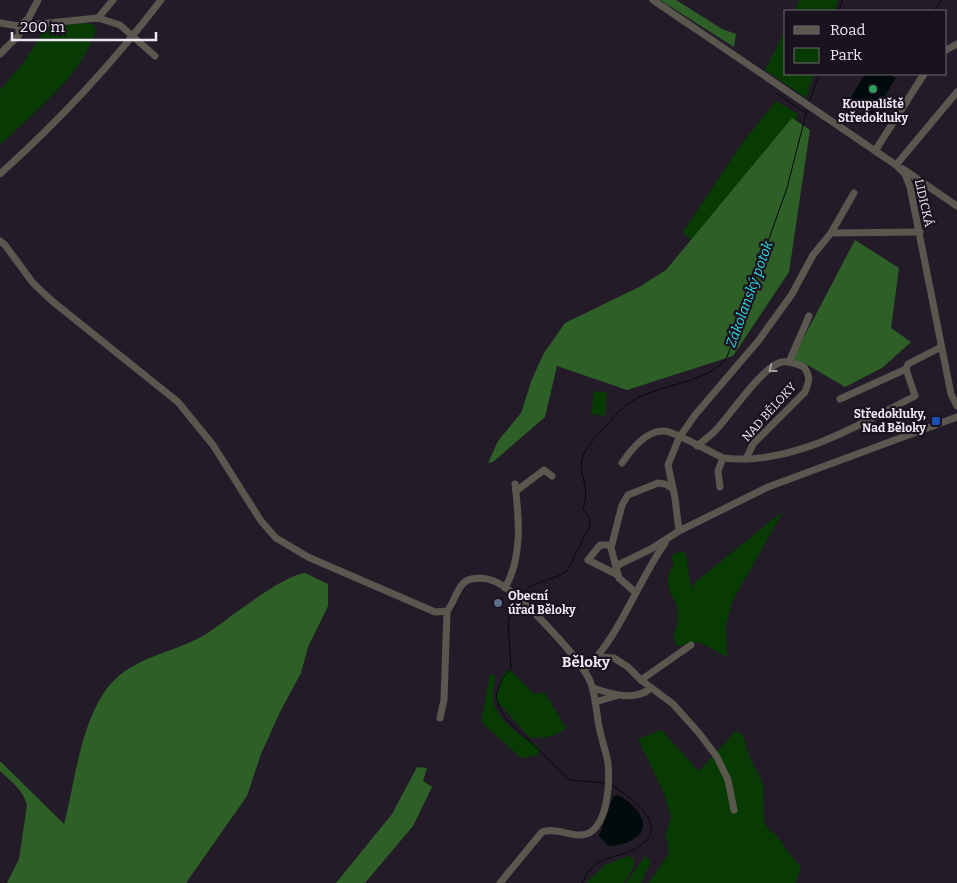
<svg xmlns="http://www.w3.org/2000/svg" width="957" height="883" font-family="Bitter,serif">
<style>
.green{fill:#073b03}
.forest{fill:#2d5f27}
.water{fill:#010b0c}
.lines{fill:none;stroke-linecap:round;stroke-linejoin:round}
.stream{stroke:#010b0c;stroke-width:1}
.minor{stroke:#5a574f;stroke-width:7}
.oneway{stroke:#a4a0a0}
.leisure-dot{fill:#2e9e5b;stroke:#1b121f;stroke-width:2}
.transit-dot{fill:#1a4fb4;stroke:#1b121f;stroke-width:2}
.service-dot{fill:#5c6f8a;stroke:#1b121f;stroke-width:2}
.labels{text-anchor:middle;stroke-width:4.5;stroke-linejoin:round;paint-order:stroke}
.poi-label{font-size:12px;font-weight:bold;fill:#eee8f2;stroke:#1b121f}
.street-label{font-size:12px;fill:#eee8f2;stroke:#1b121f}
.water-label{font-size:14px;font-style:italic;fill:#2ddbe3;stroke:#1b121f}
.quarter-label{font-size:15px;font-weight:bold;fill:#eee8f2;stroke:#1b121f}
</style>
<rect width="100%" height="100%" fill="#241b29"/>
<g class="green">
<polygon points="799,0 838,0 835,11 794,11"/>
<path d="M84,23L94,25L96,30C81,77 34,112 0,145V90L24,62L46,27Z"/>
<polygon points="786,29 786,74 814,74 806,98 765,70"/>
<polygon points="776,101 798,114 788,150 703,253 683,232 743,142"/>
<polygon points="594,391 607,393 605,416 591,414"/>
<path d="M783,511L732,602L726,626L727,657L699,642L677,646C670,634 678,627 678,616C679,599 658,587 674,564L671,558L673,554L682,551L686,555L690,584L695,592L693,584Z"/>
<path d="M509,669L533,693H545L566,728C557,737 540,739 529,737L496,700L502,676Z"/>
<path d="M490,674L495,676C495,684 492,692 493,700C495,719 523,738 538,747L539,752L535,756L521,758L481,722Z"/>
<path d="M661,730L699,771L736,731L743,735L749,756L763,784L764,822C767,830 775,833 780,840C788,850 790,857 801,866L796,883H649L669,853L666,834L671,817L664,793L638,739Z"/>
<polygon points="628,856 634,859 634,866 624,883 586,883 605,865"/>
<polygon points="645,856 651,862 641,883 626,883"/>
</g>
<g class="forest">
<polygon points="660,0 676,0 722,29 736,34 734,47"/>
<polygon points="792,118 810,130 789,272 733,356 627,390 557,366 545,417 493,462 488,463 498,441 521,413 532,379 544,353 565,323 639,287 666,270"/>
<polygon points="855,240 899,268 891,328 911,342 882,368 845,387 806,364 792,360"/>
<path d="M305,573L328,584V606L308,647L301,673L280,712L261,754L247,796L186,883H7L19,859L27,805C23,790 11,781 0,771V761L64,824C77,776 82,695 130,668C156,652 187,648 212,630C233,615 282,576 305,573Z"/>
<polygon points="417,767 427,768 423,781 432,787 413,826 365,883 336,883 392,814"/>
</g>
<g class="water">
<polygon points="865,74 889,74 896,78 873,115 849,100"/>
<path d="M618,795C654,815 651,843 608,846L599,836L613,797Z"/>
</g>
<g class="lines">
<g class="stream">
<polyline points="839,11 842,0"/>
<polyline points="933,11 942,0"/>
<polyline points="776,93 806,113"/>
<polyline points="809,103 819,74"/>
<path d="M521,595C534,579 552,582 567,571L590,525V518L583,508C591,487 578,475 582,459C585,448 596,436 604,428C611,421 617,412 625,406C653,383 707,386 727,357L787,188L807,110"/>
<polyline points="518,600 508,620 511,668 503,678 496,695 499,707 507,720 570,780 605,783"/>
<path d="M582,883C586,876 590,868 596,864C607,857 621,855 633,850C675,829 634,800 612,785"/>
</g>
<g class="minor">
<polyline points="653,0 896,165 905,174 910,187 951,394 957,406"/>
<polyline points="98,18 113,0"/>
<polyline points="0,23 19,26 98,18 120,25 155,56"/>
<polyline points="946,50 957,44"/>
<polyline points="0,54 19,35 19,26 28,19 38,0"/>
<polyline points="875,151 924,74"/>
<polyline points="896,165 957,92"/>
<polyline points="903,169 957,206"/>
<path d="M0,174C59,121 113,63 161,0"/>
<polyline points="831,233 854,193"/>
<path d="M0,241L5,245L33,283L52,301L178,402L213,445L261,521L276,538L308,557L435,612L447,611C455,602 457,585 468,580C475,577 487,578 494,581C517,590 580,658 590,681C596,695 596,712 599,726C601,738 606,751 608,763C610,782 608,818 592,831C578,842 559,826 542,832L500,883"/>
<polyline points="789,362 809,316"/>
<polyline points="840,399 906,369"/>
<path d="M697,446C703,441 710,436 715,431C730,416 762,366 782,362C790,361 797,364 804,367C811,377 809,382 805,392L753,444L746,459"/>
<path d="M622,463C631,450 646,430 664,431C674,431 712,453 723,458C792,466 856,426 915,396L906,369L908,364L941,347"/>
<polyline points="720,487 718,471 723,458"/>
<polyline points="516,491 544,470 552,476"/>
<polyline points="679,531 675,498 668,465 679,438 695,415 759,340 792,294 813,255 831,233 920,232"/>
<polyline points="611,545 600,545 588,560 618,575"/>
<polyline points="616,566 651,549 679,531 768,487 957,417"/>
<path d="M505,588C523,556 519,518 515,484"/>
<polyline points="635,592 619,578 611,548 622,505 628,495 658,483 665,484 672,488"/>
<polyline points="599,657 614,658 628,667 641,680 673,704 699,733 717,757 728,780 734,810"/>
<path d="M584,670C618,640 638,581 665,543"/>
<polyline points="641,680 691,645"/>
<path d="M593,688C611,694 635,702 651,688"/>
<polyline points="595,702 616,696"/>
<polyline points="440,718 444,700 447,611"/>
</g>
</g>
<defs><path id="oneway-chevron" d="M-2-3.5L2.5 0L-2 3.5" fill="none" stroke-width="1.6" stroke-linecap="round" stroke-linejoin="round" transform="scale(1.25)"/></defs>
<use class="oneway" href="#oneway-chevron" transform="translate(772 369) rotate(142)"/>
<circle class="leisure-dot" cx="873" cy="89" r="5"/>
<rect class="transit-dot" x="931" y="416" width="10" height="10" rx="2.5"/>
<circle class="service-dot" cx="498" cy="603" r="5"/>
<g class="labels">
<g class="poi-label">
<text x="873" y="108">Koupaliště<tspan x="873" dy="14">Středokluky</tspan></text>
<text x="926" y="418" text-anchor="end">Středokluky,<tspan x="926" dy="14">Nad Běloky</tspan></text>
<text x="508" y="600" text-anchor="start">Obecní<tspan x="508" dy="14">úřad Běloky</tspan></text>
</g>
<g class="street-label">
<text transform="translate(924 203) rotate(77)" y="4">LIDICKÁ</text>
<text transform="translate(769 412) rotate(-48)" y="4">NAD BĚLOKY</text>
</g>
<g class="water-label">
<text transform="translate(749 294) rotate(-70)" y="5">Zákolanský potok</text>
</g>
<g class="quarter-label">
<text x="586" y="667">Běloky</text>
</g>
</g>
<rect x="784" y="10" width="162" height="65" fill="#1b121f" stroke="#6f6873"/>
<rect x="794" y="26" width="25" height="8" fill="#5a574f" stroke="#6f6873"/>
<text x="830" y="35" font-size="15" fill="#eee8f2">Road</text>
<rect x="794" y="48" width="25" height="15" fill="#073b03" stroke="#6f6873"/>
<text x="830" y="60" font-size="15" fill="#eee8f2">Park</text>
<path d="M12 32v8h144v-8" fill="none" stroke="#eee8f2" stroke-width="2.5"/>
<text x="20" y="32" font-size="15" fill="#eee8f2" stroke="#1b121f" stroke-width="4" paint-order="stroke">200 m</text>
</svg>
